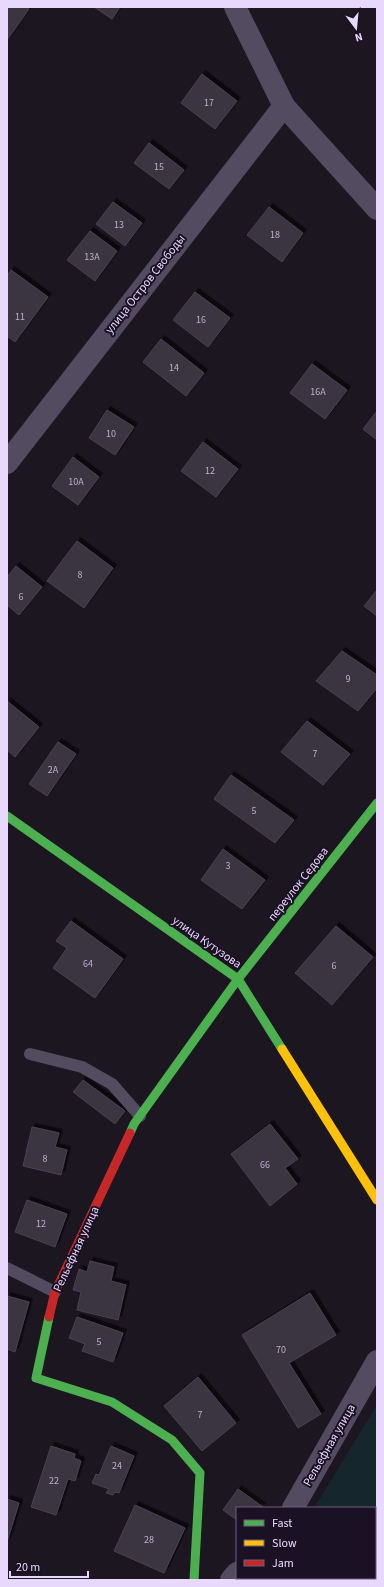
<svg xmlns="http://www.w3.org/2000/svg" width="384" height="1587" font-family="'Source Sans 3',sans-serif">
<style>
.green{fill:#16262d}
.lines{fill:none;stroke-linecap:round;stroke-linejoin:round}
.river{stroke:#10123e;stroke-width:47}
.building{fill:#3b3443;stroke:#4a4153;filter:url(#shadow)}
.lane{stroke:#534c61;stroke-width:12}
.street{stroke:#534c61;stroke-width:22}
.fast{stroke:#4caf50;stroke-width:9}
.slow{stroke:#ffc107;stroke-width:9}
.jam{stroke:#c62828;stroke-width:9}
.labels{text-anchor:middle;stroke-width:4;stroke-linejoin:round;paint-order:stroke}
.number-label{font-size:10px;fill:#bdb0ce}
.street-label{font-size:12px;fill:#e8d9fc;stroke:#1b1125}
</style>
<defs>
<filter id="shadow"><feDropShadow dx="3.5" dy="-3.5" stdDeviation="0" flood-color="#0009"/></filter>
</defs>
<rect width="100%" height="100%" fill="#1b1620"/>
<polygon class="green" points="377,1405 377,1580 269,1580 271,1578 375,1578 375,1508 314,1508"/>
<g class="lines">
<g class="river">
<polyline points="375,1543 377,1539"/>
<polyline points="355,1580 356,1578"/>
</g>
</g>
<g class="building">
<polygon points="7,7 26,7 29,9 7,40"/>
<polygon points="94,7 120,7 112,19"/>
<polygon points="202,74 237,101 215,129 181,103"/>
<polygon points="149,143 184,170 169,189 134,163"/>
<polygon points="113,202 142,223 125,246 96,224"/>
<polygon points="269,207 303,233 282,262 247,235"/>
<polygon points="90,231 117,251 95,281 67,260"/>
<polygon points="11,270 48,297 15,342 7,336 7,276"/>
<polygon points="195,292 230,318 208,347 173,320"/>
<polygon points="161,339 204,373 186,396 143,362"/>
<polygon points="312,364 347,390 325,419 290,393"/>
<polygon points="107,410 134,427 115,455 89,438"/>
<polygon points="377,411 377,440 363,429"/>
<polygon points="203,442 238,469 216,497 181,471"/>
<polygon points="73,457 99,477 78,505 52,486"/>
<polygon points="77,541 113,568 84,608 47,581"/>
<polygon points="16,566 42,587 19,615 7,605 7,577"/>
<polygon points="377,590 377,616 364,606"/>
<polygon points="342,651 377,675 377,688 358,711 316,681"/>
<polygon points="7,701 39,727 15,757 7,750"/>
<polygon points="307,721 350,754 323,785 281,752"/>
<polygon points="58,742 76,754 47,796 29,784"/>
<polygon points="231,775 294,820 275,843 214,799"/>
<polygon points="223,849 265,880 242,909 201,880"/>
<polygon points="71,921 123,959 95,998 53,968 67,948 56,941"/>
<polygon points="336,926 373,957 332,1005 295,973"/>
<polygon points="83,1080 125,1111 115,1124 73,1092"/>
<polygon points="270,1124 298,1159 285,1168 297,1184 270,1206 231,1154"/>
<polygon points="32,1127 59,1133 55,1147 67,1150 61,1175 23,1166"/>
<polygon points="27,1200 67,1214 55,1247 15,1232"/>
<polygon points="90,1261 114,1267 111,1281 126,1285 118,1320 77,1310 81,1292 73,1290 79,1269 87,1272"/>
<polygon points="310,1293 336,1335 289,1363 321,1414 298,1428 242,1335"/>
<polygon points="7,1296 29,1302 15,1352 7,1349"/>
<polygon points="77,1317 123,1333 113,1362 82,1351 85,1344 69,1338"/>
<polygon points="198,1377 236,1423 202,1451 164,1406"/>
<polygon points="51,1446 75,1454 74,1458 81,1461 75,1481 68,1479 56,1515 31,1507"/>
<polygon points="111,1446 134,1456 119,1493 115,1492 113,1495 106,1493 109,1489 92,1483 96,1474 99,1475"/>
<polygon points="238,1489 263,1507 237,1508 237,1520 223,1510"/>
<polygon points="7,1499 19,1503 7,1542"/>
<polygon points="135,1505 185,1528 164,1573 114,1551"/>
</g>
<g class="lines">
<g class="lane">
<polyline points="30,1054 82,1067 112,1084 140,1116"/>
<polyline points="7,1268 55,1292"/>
</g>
<g class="street">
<polyline points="235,7 284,106 377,209"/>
<polyline points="7,463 284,106"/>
<polyline points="293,1508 377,1361"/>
<polyline points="231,1580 237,1573"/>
</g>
<g class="fast">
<polyline points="7,816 238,979 282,1049"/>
<polyline points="130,1133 134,1124 238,979 377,803"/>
<polyline points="49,1317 36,1378 112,1402 172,1440 200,1473 194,1580"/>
</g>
<polyline class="slow" points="282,1049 377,1200"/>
<polyline class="jam" points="49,1317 55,1292 130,1133"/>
</g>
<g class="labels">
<g class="number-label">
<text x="209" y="106">17</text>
<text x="159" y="170">15</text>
<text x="119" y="228">13</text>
<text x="275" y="238">18</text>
<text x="92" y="260">13А</text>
<text x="20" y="320">11</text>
<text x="201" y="323">16</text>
<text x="174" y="371">14</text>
<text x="318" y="395">16А</text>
<text x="111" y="437">10</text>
<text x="210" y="474">12</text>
<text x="76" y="485">10А</text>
<text x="80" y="578">8</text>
<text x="21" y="600">6</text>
<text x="348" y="682">9</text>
<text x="315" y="757">7</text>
<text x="53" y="773">2А</text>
<text x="254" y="814">5</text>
<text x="228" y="869">3</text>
<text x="88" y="967">64</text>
<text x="334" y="969">6</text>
<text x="45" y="1162">8</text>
<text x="265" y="1168">66</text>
<text x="41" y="1227">12</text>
<text x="99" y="1345">5</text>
<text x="281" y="1353">70</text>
<text x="200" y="1418">7</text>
<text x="117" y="1469">24</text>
<text x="54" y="1484">22</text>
<text x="149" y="1543">28</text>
</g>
<g class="street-label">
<text transform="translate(145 284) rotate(-52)" y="4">улица Остров Свободы</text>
<text transform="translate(298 884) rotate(-52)" y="4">переулок Седова</text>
<text transform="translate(207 942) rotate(35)" y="4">улица Кутузова</text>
<text transform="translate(76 1249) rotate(-65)" y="4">Рельефная улица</text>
<text transform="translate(329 1445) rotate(-60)" y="4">Рельефная улица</text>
</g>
</g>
<rect width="384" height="1587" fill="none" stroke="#e8d9fc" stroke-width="16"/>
<rect x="236" y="1507" width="140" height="72" fill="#1b1125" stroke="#6d617b"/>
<rect x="244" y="1520" width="20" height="6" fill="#4caf50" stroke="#6d617b"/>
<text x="272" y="1527" font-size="12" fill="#e8d9fc">Fast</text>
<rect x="244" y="1540" width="20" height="6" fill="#ffc107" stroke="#6d617b"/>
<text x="272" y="1547" font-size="12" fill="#e8d9fc">Slow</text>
<rect x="244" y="1560" width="20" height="6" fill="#c62828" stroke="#6d617b"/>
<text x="272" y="1567" font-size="12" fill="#e8d9fc">Jam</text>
<g transform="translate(356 28) rotate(164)" stroke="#1b1125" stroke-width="3" paint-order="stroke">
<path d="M0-3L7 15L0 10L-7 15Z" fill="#e8d9fc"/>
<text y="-6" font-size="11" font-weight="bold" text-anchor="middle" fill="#e8d9fc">N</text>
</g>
<path d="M10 1571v6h78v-6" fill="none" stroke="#e8d9fc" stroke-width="2"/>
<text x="16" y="1571" font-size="12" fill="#e8d9fc" stroke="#1b1125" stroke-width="3" paint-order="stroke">20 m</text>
</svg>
